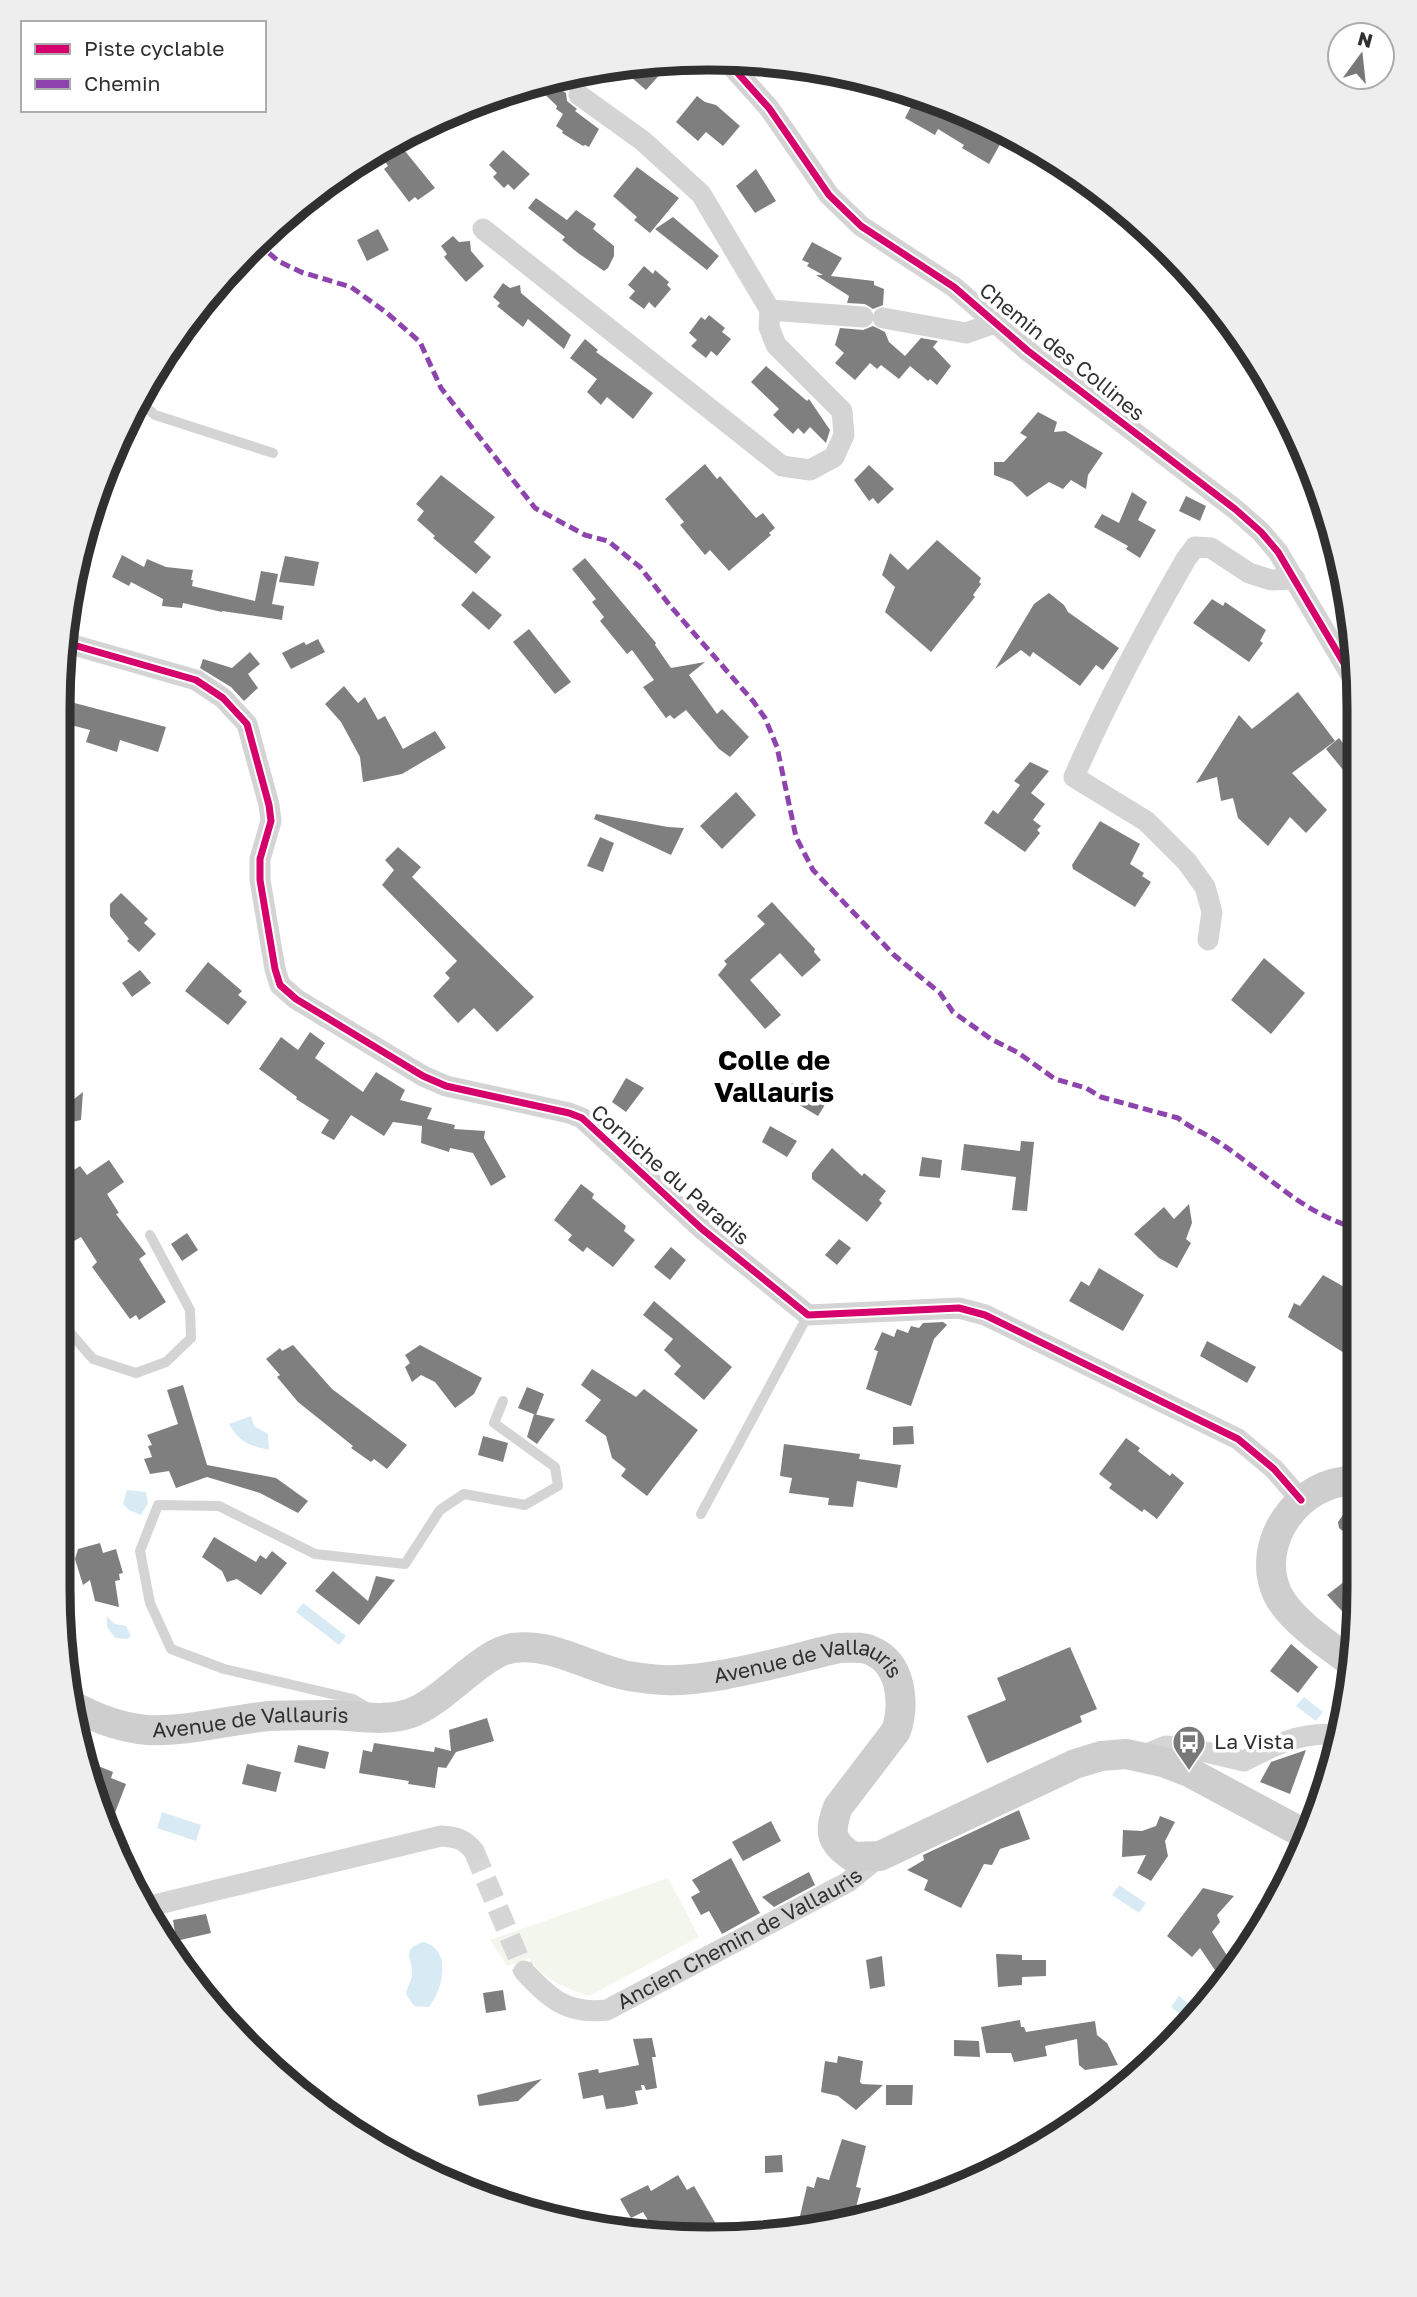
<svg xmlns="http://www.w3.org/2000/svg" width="1417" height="2297" font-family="'Golos Text',sans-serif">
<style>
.green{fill:#f2f6ec}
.water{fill:#d8ebf4}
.building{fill:#7f7f7f}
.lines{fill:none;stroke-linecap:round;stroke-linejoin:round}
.street-tunnel{stroke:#d6d6d6;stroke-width:21;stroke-dasharray:21 10;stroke-linecap:butt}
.lane{stroke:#d4d4d4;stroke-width:10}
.street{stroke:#d4d4d4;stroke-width:21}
.secondary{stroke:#cecece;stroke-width:30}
.quiet{stroke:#8e44ad;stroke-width:5;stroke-dasharray:10 5;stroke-linecap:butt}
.cycleway-casing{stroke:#fff;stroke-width:11}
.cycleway{stroke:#d6006c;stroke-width:7}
.labels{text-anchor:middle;stroke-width:7;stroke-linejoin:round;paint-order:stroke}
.street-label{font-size:21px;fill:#303030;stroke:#fff}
.poi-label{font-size:21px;fill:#303030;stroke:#fff;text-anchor:start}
.district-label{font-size:28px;font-weight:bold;fill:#000;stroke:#fff}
.rim{fill:none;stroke:#303030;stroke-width:9}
</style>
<rect width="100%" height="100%" fill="#fff"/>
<path class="green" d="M668,1878L699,1937L589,1996C565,1987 544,1981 529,1958L507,1966L490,1940Z"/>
<g class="water">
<path d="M251,1416L254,1426L268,1434L269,1450C250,1446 239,1442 229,1424Z"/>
<polygon points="127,1490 146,1492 148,1503 141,1515 129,1510 123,1504"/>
<polygon points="303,1603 346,1636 339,1645 296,1612"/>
<polygon points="107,1617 115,1624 126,1626 131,1636 127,1639 115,1638 107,1627"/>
<polygon points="1304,1697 1323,1712 1316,1721 1296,1706"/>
<polygon points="162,1812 201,1825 196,1841 157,1828"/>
<polygon points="1119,1885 1146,1903 1139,1913 1112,1895"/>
<path d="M423,1942C453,1949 443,1990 429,2007L414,2006L406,1994C407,1987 411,1982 412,1976C415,1961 398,1950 423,1942Z"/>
<polygon points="1179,1996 1198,2012 1188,2021 1171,2007"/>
</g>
<g class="building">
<polygon points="671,62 646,90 617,65 623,63"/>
<polygon points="546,81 566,93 567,101 577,109 575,111 599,129 589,147 585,145 583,146 562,133 563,131 556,126 563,114 556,109 557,106 534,84"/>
<polygon points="917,95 996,125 1007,132 989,164 962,148 964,145 938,129 935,135 905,118"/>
<polygon points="697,96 705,102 716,105 740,126 723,146 706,132 698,141 676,122"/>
<polygon points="396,140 435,188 418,200 415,197 409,202 384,169 388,166 379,152"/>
<polygon points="503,150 530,174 514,190 508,184 504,188 493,177 497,173 489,165"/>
<polygon points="637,167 679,198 650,233 634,220 637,217 613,196"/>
<polygon points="756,169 776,201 755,213 736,186"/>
<polygon points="536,198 567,220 576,210 596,224 593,229 614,246 614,256 608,268 604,271 578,253 562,240 565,237 528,208"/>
<polygon points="673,217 719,256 707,270 655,229"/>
<polygon points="378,229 389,250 367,261 357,240"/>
<polygon points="453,236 459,242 470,241 471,251 484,266 466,282 444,257 447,254 441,246"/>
<polygon points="812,242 842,258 831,276 874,281 874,285 884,289 883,305 873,309 865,304 847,303 849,296 816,275 823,275 807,266 809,263 802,260"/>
<polygon points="644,266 653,274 655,270 669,282 667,285 671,289 655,308 649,302 644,309 629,298 635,291 628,285"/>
<polygon points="503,283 510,288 520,285 521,293 571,335 564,349 528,319 523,327 497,306 500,303 493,297"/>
<polygon points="709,315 725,328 722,332 731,339 717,356 711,351 706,358 691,346 697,340 689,333 701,317 705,320"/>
<polygon points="873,326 885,332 889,342 905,356 921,338 938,341 933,347 951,366 937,385 930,379 928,381 910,366 899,379 881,365 877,369 870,363 855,380 835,363 844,353 835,345 840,328 863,330"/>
<polygon points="585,339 598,350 596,352 653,393 633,419 607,397 601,405 587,392 597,379 570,358"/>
<polygon points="766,366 807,401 809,399 830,430 826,443 810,427 804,434 798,428 793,434 773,415 779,409 751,382"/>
<polygon points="1038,412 1057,422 1054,432 1065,431 1103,453 1088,475 1086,489 1071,480 1063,489 1049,482 1027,497 1012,482 994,475 994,462 1004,462 1027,437 1020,433"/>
<polygon points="705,464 717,479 720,476 756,518 763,513 775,528 769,533 771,535 729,571 710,550 705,555 680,525 684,522 665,499"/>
<polygon points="869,465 894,489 878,504 873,498 869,501 854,480"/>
<polygon points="441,475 495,517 474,542 491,557 476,574 433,538 435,536 417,520 424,511 416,504"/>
<polygon points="1132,492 1147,502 1138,520 1156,530 1140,558 1126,549 1128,546 1094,527 1102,514 1119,523"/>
<polygon points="1186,496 1206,506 1200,521 1179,511"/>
<polygon points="937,540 981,578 979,582 981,584 973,595 975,597 931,652 885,612 895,587 882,575 890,553 908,570"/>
<polygon points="122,555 144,567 147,559 166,567 193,570 191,580 193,580 192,586 255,601 261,571 278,574 272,604 284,606 282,620 222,611 222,612 183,603 182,608 162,606 163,599 131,582 129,586 112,577"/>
<polygon points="285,556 319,562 314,586 279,582"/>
<polygon points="585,558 656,643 655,645 671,668 705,662 689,675 717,714 722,709 749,737 730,757 719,749 686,710 674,719 670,715 666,718 643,687 654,680 632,650 627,654 600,621 604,617 592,602 596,599 572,569"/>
<polygon points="473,591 502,615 489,630 461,605"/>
<polygon points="1049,593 1064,605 1068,612 1119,648 1103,670 1096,665 1080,686 1033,652 1030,657 1021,650 995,669 1034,604"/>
<polygon points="1212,599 1223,606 1225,602 1266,630 1260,641 1263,643 1249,662 1193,623"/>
<polygon points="529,629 571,682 555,694 513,642"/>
<polygon points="318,639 325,652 291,669 282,653 304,642 306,645"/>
<polygon points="250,652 260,664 248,674 258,688 244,701 231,687 200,668 203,659 232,668"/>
<polygon points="344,686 358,703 365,697 378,720 385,716 403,749 435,731 446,748 402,774 363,782 360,757 341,722 325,704"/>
<polygon points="1298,692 1335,741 1292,773 1327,810 1306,833 1290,817 1268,846 1238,818 1233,798 1221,801 1217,777 1196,783 1239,715 1252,729"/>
<polygon points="63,700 166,727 158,752 120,740 117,752 86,742 90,730 63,723"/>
<polygon points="1339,738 1357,761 1357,787 1326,749"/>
<polygon points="1030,762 1049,771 1031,793 1045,804 1033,820 1041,826 1037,830 1040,833 1025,852 984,823 993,810 998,814 1020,785 1014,781"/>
<polygon points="736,792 756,815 722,849 700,826"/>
<polygon points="596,814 668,827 684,828 671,855 594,819"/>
<polygon points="1100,821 1140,844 1130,864 1144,873 1142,876 1151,882 1135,907 1073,869 1072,865"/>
<polygon points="600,837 614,843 603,872 587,866"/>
<polygon points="398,847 421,867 412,877 534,997 497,1032 474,1008 458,1023 433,996 450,978 445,973 457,961 382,885 394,870 385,860"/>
<polygon points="121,893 148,919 144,923 156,934 139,952 127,941 129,939 110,916 110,904"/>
<polygon points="772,902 815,949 814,952 821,960 802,977 780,953 750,980 781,1015 765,1029 718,975 727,964 724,961 765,924 757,916"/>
<polygon points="1264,958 1305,993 1271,1034 1231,1000"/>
<polygon points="208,962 242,991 238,995 247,1002 228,1025 185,991"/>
<polygon points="140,970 151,983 132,997 122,983"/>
<polygon points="310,1032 325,1043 315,1058 363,1092 376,1072 405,1090 400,1100 432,1108 427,1119 455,1125 454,1129 485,1131 484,1138 506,1177 491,1186 473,1153 450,1148 449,1152 421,1143 422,1126 393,1122 384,1136 351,1115 334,1140 321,1133 329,1120 296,1099 297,1097 259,1069 281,1037 298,1050"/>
<polygon points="626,1078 644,1088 626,1112 612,1102"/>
<polygon points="792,1083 826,1103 818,1116 784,1096"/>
<polygon points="83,1092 81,1120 72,1122 60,1132 60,1110"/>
<polygon points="770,1126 797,1141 787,1157 762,1142"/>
<polygon points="1021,1141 1034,1142 1027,1211 1012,1210 1016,1177 961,1170 964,1144 1020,1151"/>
<polygon points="832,1148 862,1176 864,1173 886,1191 879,1200 882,1203 867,1222 812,1179 812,1173"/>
<polygon points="922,1157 942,1160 940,1178 919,1176"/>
<polygon points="109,1160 124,1182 107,1194 119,1213 116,1214 146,1254 139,1259 166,1302 139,1320 136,1315 130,1319 92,1267 97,1262 81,1237 74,1241 60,1221 60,1179 80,1166 87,1175"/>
<polygon points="581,1184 594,1194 592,1198 626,1226 624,1231 635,1240 613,1267 587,1247 583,1252 568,1240 572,1235 554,1220"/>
<polygon points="1189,1204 1192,1223 1186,1239 1191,1243 1177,1268 1159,1258 1134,1234 1164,1207 1174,1219"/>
<polygon points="187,1233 198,1250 182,1261 171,1244"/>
<polygon points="839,1239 851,1248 837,1265 825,1255"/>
<polygon points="671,1247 686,1260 670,1280 654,1267"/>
<polygon points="1099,1268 1144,1295 1123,1331 1069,1301 1081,1281 1089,1286"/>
<polygon points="1323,1275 1355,1293 1355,1326 1351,1336 1355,1339 1355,1360 1288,1317 1294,1303 1300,1306"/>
<polygon points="654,1301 732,1367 704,1400 674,1374 681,1366 664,1350 673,1339 643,1315"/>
<polygon points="943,1322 947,1325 934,1339 911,1406 866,1389 878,1351 874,1350 882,1332 894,1337 897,1329 908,1333 911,1326 919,1328 923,1323"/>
<polygon points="1207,1341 1256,1367 1247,1383 1200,1356"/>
<polygon points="293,1345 332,1389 407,1445 387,1469 374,1459 371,1462 351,1448 353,1446 298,1402 277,1377 280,1375 266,1359 280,1348 282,1351"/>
<polygon points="420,1345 482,1378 474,1394 455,1408 435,1382 421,1375 412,1382 405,1367 410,1363 405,1355"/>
<polygon points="592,1369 636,1397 644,1389 698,1430 647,1496 621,1476 626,1469 612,1458 606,1436 585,1421 601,1400 581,1385"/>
<polygon points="183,1385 207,1465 276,1478 308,1501 298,1513 260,1493 207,1477 176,1488 169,1471 150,1474 144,1459 152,1457 148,1446 152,1445 147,1435 178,1424 167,1390"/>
<polygon points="527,1387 544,1394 536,1415 518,1408"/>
<polygon points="534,1414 555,1419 537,1444 527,1437"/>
<polygon points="913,1426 914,1444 893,1445 893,1427"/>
<polygon points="483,1436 508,1443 503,1462 478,1455"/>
<polygon points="1126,1438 1140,1448 1138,1451 1170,1476 1172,1473 1184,1483 1157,1519 1144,1509 1142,1512 1109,1488 1112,1484 1099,1474"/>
<polygon points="784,1444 860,1454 859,1459 901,1465 897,1488 857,1481 853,1507 828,1505 829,1498 789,1493 792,1478 780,1476"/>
<polygon points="1354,1499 1354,1540 1339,1528 1338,1522"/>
<polygon points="214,1537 256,1562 260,1555 266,1559 272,1551 287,1563 261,1595 237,1579 227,1582 222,1571 202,1557"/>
<polygon points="100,1543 103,1553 116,1549 123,1573 119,1574 120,1580 115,1581 119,1607 95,1601 90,1580 83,1585 75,1559 78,1549"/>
<polygon points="333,1571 368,1601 376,1576 395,1580 359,1625 315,1591"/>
<polygon points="1354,1574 1354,1624 1327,1595"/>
<polygon points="1291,1644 1318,1667 1298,1693 1270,1671"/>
<polygon points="1070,1647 1097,1709 1080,1716 1082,1722 987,1763 967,1716 1006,1700 997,1678"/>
<polygon points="487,1718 494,1741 456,1752 446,1768 438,1767 435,1788 408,1784 409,1781 359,1773 363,1750 372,1752 374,1743 434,1752 435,1747 451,1751 449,1730"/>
<polygon points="298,1745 329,1752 325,1769 294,1762"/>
<polygon points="1306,1750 1290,1794 1260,1782 1271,1762"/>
<polygon points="86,1761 113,1772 111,1778 126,1784 113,1818 101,1814 97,1806 101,1793 91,1789"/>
<polygon points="247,1764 281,1772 276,1792 242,1784"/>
<polygon points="1019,1810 1030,1839 1000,1849 992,1865 984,1864 961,1908 924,1890 928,1880 907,1870 924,1860 923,1855"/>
<polygon points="1160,1816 1175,1822 1165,1841 1168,1856 1151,1881 1137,1873 1146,1855 1122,1857 1123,1830 1142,1831 1156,1826"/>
<polygon points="771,1821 781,1841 743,1861 732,1842"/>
<polygon points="731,1858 760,1913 722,1934 709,1911 701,1915 691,1897 700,1892 692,1880"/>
<polygon points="809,1872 815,1885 774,1907 762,1897"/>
<polygon points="1203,1888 1234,1896 1217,1915 1220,1922 1212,1932 1235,1968 1225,1985 1200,1948 1192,1957 1167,1936"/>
<polygon points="206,1914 211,1933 176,1941 173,1920"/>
<polygon points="996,1954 1022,1955 1022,1960 1046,1960 1046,1976 1022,1977 1022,1985 998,1987"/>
<polygon points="882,1956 885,1986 870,1989 866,1960"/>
<polygon points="503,1990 506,2010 486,2013 483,1993"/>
<polygon points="1020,2020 1021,2027 1024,2027 1026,2032 1095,2021 1097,2035 1107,2043 1118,2065 1085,2070 1079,2065 1077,2039 1045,2046 1047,2056 1014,2062 1011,2053 986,2053 981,2027"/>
<polygon points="652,2038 656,2057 652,2057 657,2088 646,2090 644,2085 641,2085 642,2090 635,2091 638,2104 623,2107 606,2109 603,2095 583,2099 578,2073 598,2069 599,2073 639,2065 633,2039"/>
<polygon points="954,2040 979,2041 980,2057 954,2056"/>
<polygon points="838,2056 863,2061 860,2082 862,2084 883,2085 856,2110 838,2096 821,2092 825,2061 837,2063"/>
<polygon points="542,2079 518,2101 479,2106 477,2095"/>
<polygon points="886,2085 913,2085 912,2105 886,2105"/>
<polygon points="842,2139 866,2146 856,2187 861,2188 854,2215 821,2221 800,2216 807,2186 814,2188 817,2177 829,2180"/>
<polygon points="782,2155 783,2172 765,2173 765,2156"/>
<polygon points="678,2175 687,2190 694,2186 716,2224 695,2237 654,2230 643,2212 631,2218 620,2199 648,2185 651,2191"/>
</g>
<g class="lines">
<polyline class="street-tunnel" points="474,1851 524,1971"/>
<g class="lane">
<polyline points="194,311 198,312"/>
<polyline points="140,402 155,415 273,453"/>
<polyline points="59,1320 93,1359 136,1373 166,1362 191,1338 190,1310 150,1235"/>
<polyline points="701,1514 808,1315"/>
<polyline points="370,1709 353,1699 224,1669 171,1649 150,1603 140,1551 158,1505 219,1506 315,1554 405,1564 440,1510 464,1494 525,1505 558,1486 555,1467 494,1423 503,1401"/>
</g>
<g class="street">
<polyline points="726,60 769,108 829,195 861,226 954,287 1028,351 1235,509 1261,532 1278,552 1358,687"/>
<polyline points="579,95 643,141 701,194 770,310"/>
<polyline points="483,229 782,466 810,470 834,457 844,435 842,411 776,345 769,327 770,310 863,317"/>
<polyline points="883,318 966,333 995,323"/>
<polyline points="63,642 196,680 223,698 247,724 269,805 271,821 260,859 260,880 275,969 280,985 296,999 423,1076 446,1086 569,1113 582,1118 702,1229 808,1315 959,1308 985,1315 1238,1439 1274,1469 1301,1500"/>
<path d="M1208,940L1212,912L1205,887L1187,862L1146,821L1074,777C1107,701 1145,630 1186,559L1195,547L1211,548L1249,573L1271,580L1295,579"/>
<path d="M1142,1756L1166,1746L1197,1750L1244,1761C1274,1745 1303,1731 1337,1735"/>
<path d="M150,1906L441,1836C457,1837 464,1839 474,1851"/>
<path id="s1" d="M524,1971C549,1998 567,2015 607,2010L848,1882L880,1856"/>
</g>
<g class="secondary">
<path d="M1354,1664C1331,1647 1291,1621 1278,1595C1253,1544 1299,1479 1355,1481"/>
<path id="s2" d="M77,1708C98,1719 123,1728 148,1730C188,1732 228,1720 269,1716C289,1715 311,1715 332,1715C357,1716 387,1722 411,1713C443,1702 482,1652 513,1648C552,1643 584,1665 620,1674C630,1677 641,1678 651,1679C703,1686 786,1660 839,1648C849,1648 863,1646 872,1651C902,1664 905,1704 896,1731L838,1807C829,1832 830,1842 853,1857L880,1856L1075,1764L1101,1756L1126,1754L1163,1762L1189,1772L1310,1837"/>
</g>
<path class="quiet" d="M258,243L278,261L301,272L351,287L387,313L420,342L441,388L535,508L585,535L608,541L640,567L672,608L753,701L765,718L777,747L796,837L813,870L894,955L940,993L953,1012L991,1039L1017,1052L1055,1079L1086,1088L1101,1097L1178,1118C1190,1128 1203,1132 1215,1140C1262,1169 1300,1213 1356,1228"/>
<defs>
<g id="cycleway">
<polyline points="726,60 769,108 829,195 861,226 954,287 1028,351 1235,509 1261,532 1278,552 1358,687"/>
<polyline points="63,642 196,680 223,698 247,724 269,805 271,821 260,859 260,880 275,969 280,985 296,999 423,1076 446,1086 569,1113 582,1118 702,1229 808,1315 959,1308 985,1315 1238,1439 1274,1469 1301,1500"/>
</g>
</defs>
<use href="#cycleway" class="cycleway-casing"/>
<use href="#cycleway" class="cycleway"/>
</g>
<defs>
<symbol id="bus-pin" viewBox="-11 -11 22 30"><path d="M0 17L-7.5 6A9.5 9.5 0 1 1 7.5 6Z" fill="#787878" stroke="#fff"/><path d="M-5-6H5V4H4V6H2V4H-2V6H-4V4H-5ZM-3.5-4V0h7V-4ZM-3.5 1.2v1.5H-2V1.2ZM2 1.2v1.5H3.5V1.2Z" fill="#fff"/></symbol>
</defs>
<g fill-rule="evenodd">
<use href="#bus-pin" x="1170" y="1723" width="38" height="52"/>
</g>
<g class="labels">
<g class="street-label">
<text transform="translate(1062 352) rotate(39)" y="7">Chemin des Collines</text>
<text transform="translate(670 1175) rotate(41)" y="7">Corniche du Paradis</text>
<text dy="7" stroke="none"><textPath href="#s2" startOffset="766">Avenue de Vallauris</textPath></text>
<text dy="7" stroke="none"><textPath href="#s2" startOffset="178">Avenue de Vallauris</textPath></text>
<text dy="7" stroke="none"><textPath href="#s1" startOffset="247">Ancien Chemin de Vallauris</textPath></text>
</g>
<g class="poi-label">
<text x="1214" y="1749">La Vista</text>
</g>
<g class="district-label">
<text x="774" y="1070">Colle de<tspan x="774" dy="32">Vallauris</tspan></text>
</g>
</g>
<path d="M0 0H1417V2297H0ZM708 70H709A638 638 0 0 1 1347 708V1589A638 638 0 0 1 709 2227H708A638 638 0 0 1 70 1589V708A638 638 0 0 1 708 70Z" fill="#eee" fill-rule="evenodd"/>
<path class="rim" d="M708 70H709A638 638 0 0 1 1347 708V1589A638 638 0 0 1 709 2227H708A638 638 0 0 1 70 1589V708A638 638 0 0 1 708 70Z"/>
<rect x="21" y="21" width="245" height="91" fill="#ffffff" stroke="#acacac" stroke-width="2"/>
<rect x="35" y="44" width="35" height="10" fill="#d6006c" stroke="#acacac" stroke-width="2"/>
<text x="84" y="56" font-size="21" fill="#303030">Piste cyclable</text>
<rect x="35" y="79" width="35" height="10" fill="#8e44ad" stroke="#acacac" stroke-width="2"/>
<text x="84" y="91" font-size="21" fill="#303030">Chemin</text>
<g transform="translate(1361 56) rotate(15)"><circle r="33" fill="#ffffff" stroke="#acacac" stroke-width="2"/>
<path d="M0-5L12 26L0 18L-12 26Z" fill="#787878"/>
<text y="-10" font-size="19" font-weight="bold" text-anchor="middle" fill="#303030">N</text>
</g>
</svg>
